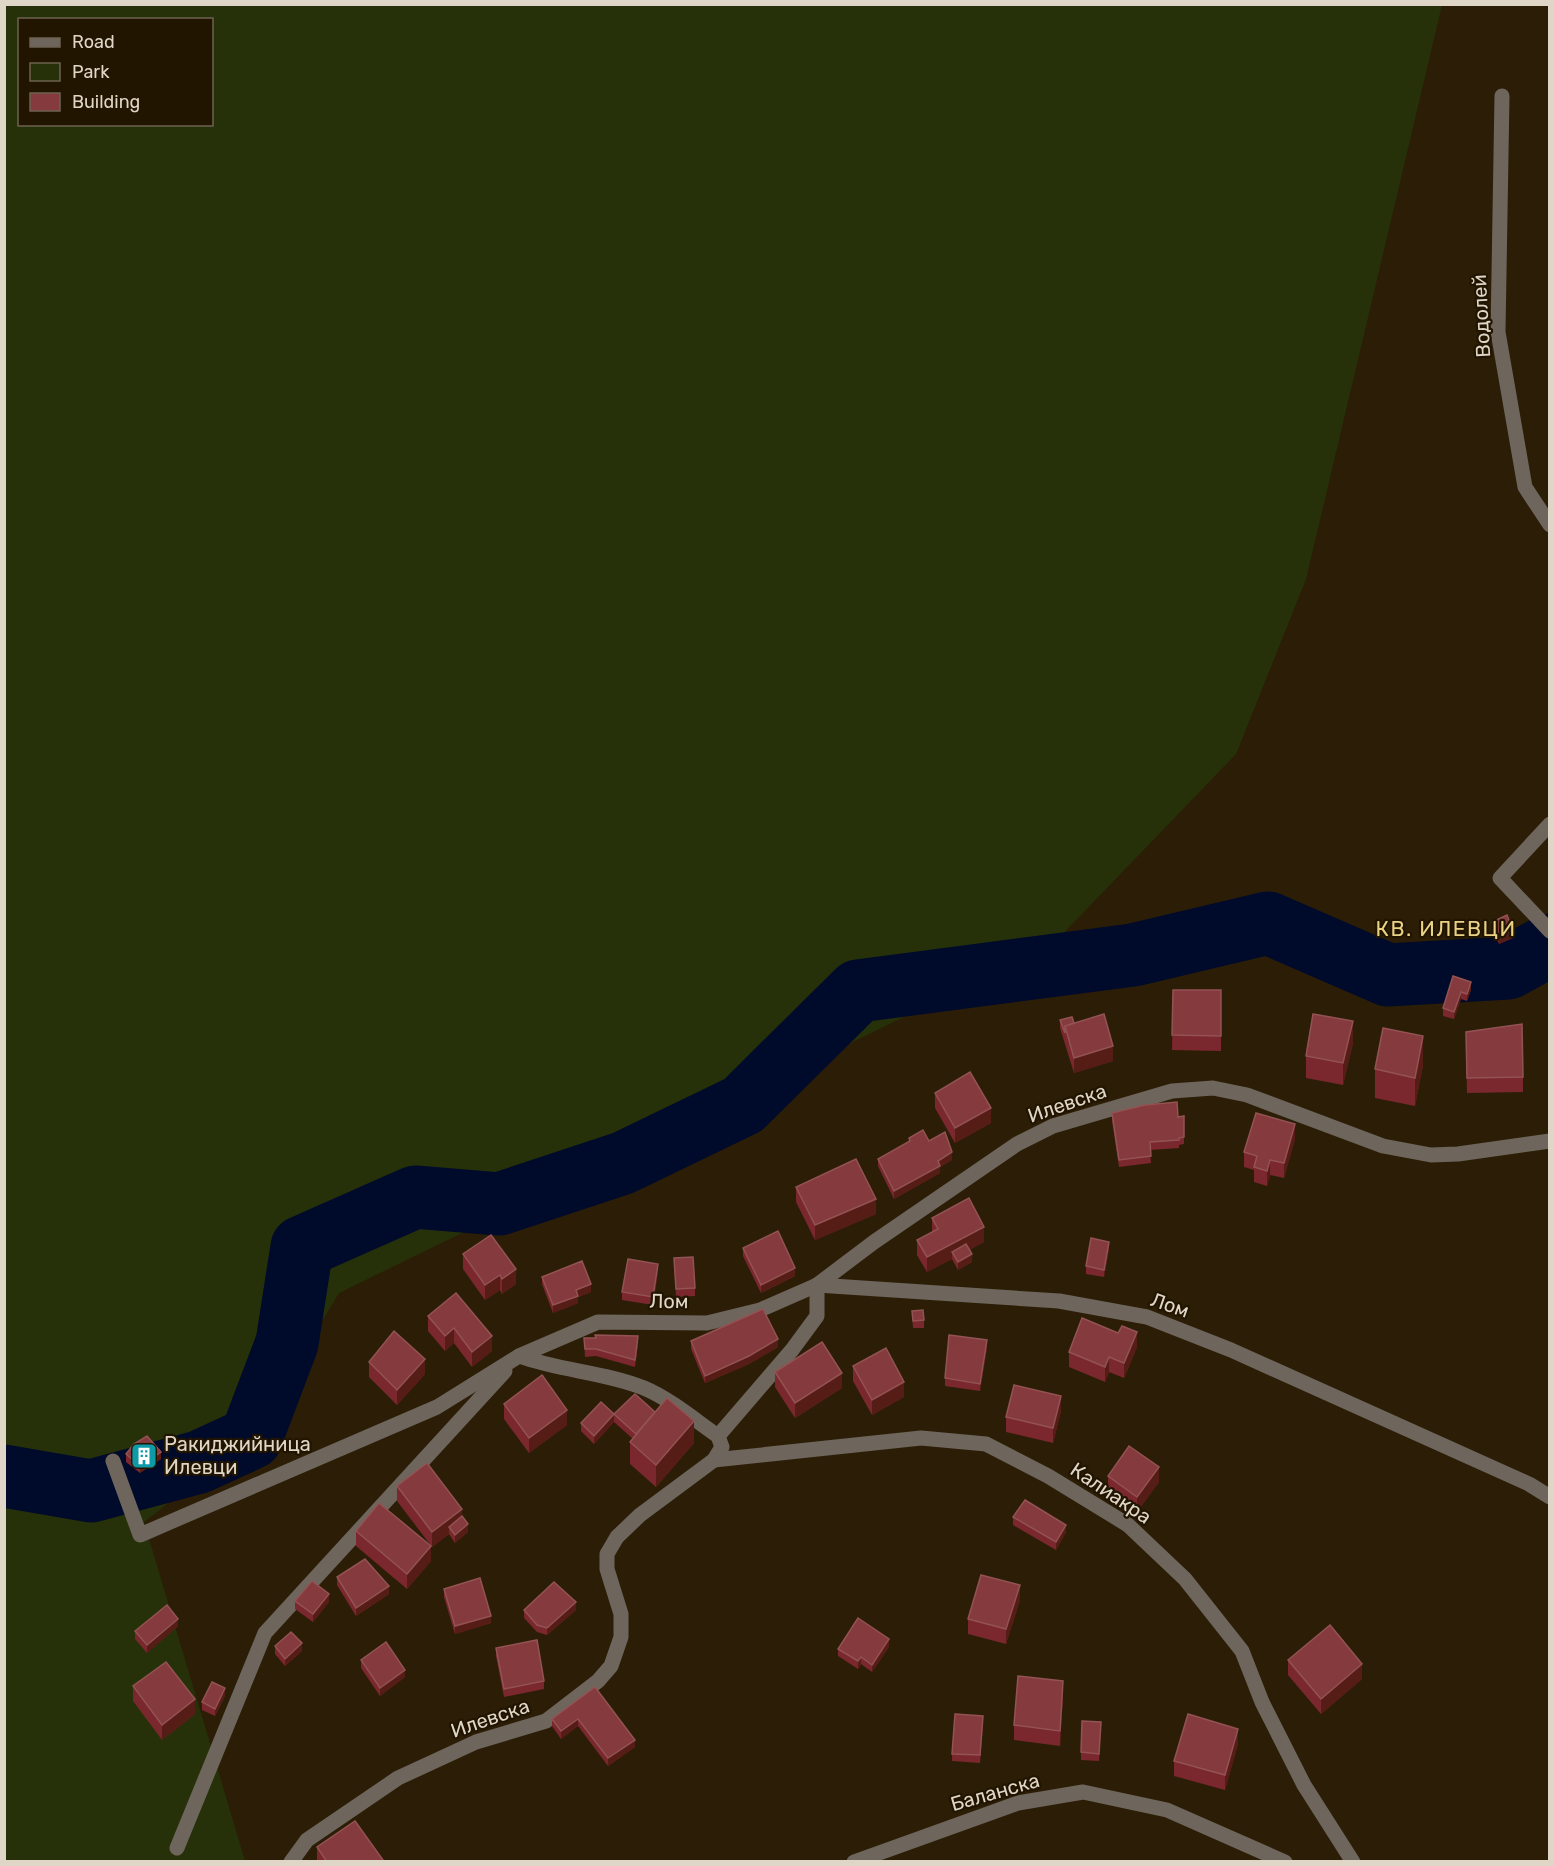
<svg xmlns="http://www.w3.org/2000/svg" width="1554" height="1866" font-family="Rubik,sans-serif">
<style>
.green{fill:#263109;fill-rule:evenodd}
.lines{fill:none;stroke-linecap:round;stroke-linejoin:round}
.river{stroke:#000a2b;stroke-width:63}
.minor{stroke:#6e665c;stroke-width:15}
.wall{fill:#7a272d}
.shaded-wall{fill:#561c16}
.building{fill:#853a3d;stroke:#935253;stroke-width:1.5}
.labels{text-anchor:middle;stroke-width:4.5;stroke-linejoin:round;paint-order:stroke}
.street-label{font-size:20px;fill:#dfd6c8;stroke:#221500}
.poi-label{font-size:20px;fill:#dfd6c8;stroke:#221500;text-anchor:start}
.neighbourhood-label{font-size:21px;letter-spacing:1.5px;fill:#e9d285;stroke:#221500}
</style>
<rect width="100%" height="100%" fill="#2c1e06"/>
<path class="green" d="M5,5H1442L1306,579L1236,754L1053,944L339,1293L251,1438L144,1522L245,1861L5,1862ZM20,20H212V124H20Z"/>
<g class="lines">
<polyline class="river" points="4,1476 91,1491 199,1462 251,1438 287,1343 302,1247 415,1197 499,1204 623,1163 743,1105 858,991 1133,955 1268,923 1388,975 1508,968 1550,945"/>
<g class="minor">
<polyline points="1502,96 1498,332 1525,487 1550,525"/>
<polyline points="1550,824 1500,878 1550,931"/>
<polyline points="817,1285 874,1242 1017,1144 1053,1126 1172,1091 1213,1088 1247,1095 1383,1146 1431,1155 1458,1154 1550,1141"/>
<polyline points="718,1436 792,1350 817,1316 817,1285"/>
<polyline points="714,1460 921,1438 986,1444 1048,1476 1128,1525 1185,1579 1242,1651 1262,1702 1304,1785 1353,1862"/>
<polyline points="113,1461 140,1535 437,1407 519,1356 598,1322 707,1323 760,1310 817,1285 1059,1301 1147,1317 1231,1350 1529,1484 1550,1497"/>
<polyline points="177,1848 265,1633 505,1371"/>
<path d="M291,1862L307,1840L398,1778L476,1742L546,1721L598,1681L611,1666L621,1637V1614L607,1569V1554L617,1537L640,1515L714,1460L722,1447L718,1436C695,1420 670,1399 644,1388C604,1372 561,1371 519,1356"/>
<polyline points="854,1862 1018,1803 1083,1792 1167,1810 1285,1862"/>
</g>
</g>
<g class="wall">
<polygon points="1492,922 1513,938 1499,944 1492,929"/>
<polygon points="1453,976 1471,990 1467,1001 1461,999 1454,1019 1443,1016 1443,1008"/>
<polygon points="1173,990 1221,990 1221,1051 1172,1050"/>
<polygon points="1060,1020 1074,1023 1113,1061 1074,1073 1060,1028"/>
<polygon points="1353,1043 1343,1085 1306,1078 1306,1056"/>
<polygon points="1466,1047 1523,1077 1523,1092 1467,1093"/>
<polygon points="1423,1065 1415,1106 1375,1098 1375,1069"/>
<polygon points="935,1093 991,1123 955,1143 935,1108"/>
<polygon points="1112,1113 1178,1117 1184,1116 1184,1144 1179,1145 1179,1148 1150,1150 1151,1163 1119,1167 1112,1121"/>
<polygon points="909,1138 929,1141 952,1160 940,1167 940,1173 894,1199 878,1166 878,1159 909,1142"/>
<polygon points="1295,1139 1284,1178 1270,1175 1267,1186 1254,1182 1254,1170 1244,1167 1244,1152"/>
<polygon points="796,1187 876,1214 815,1240 796,1202"/>
<polygon points="932,1218 984,1242 969,1250 972,1262 958,1270 952,1259 927,1272 917,1255 917,1240 932,1232"/>
<polygon points="743,1248 795,1276 761,1293 743,1256"/>
<polygon points="1109,1249 1104,1277 1086,1274 1086,1266"/>
<polygon points="463,1254 516,1284 502,1294 500,1290 485,1300 463,1269"/>
<polygon points="674,1258 695,1288 695,1296 676,1297"/>
<polygon points="658,1272 653,1305 622,1300 622,1292"/>
<polygon points="542,1277 591,1292 578,1297 578,1303 553,1313 542,1284"/>
<polygon points="456,1293 492,1351 472,1367 454,1343 445,1351 428,1331 428,1316"/>
<polygon points="912,1311 924,1320 924,1328 913,1328"/>
<polygon points="584,1338 638,1344 635,1367 596,1356 585,1357"/>
<polygon points="691,1341 778,1347 749,1364 705,1383 691,1349"/>
<polygon points="1137,1347 1124,1378 1109,1372 1105,1382 1069,1367 1069,1352"/>
<polygon points="987,1348 980,1391 945,1386 945,1378"/>
<polygon points="369,1362 425,1374 397,1405 369,1377"/>
<polygon points="853,1366 904,1397 872,1415 853,1381"/>
<polygon points="775,1372 842,1388 795,1418 775,1387"/>
<polygon points="504,1404 567,1425 529,1453 504,1419"/>
<polygon points="1061,1411 1053,1443 1006,1432 1006,1417"/>
<polygon points="655,1412 694,1443 656,1487 630,1464 630,1442 633,1439 614,1422 594,1444 581,1431 581,1423 614,1414"/>
<polygon points="126,1454 161,1459 140,1473 126,1462"/>
<polygon points="1108,1476 1159,1482 1137,1512 1108,1491"/>
<polygon points="397,1486 462,1516 468,1532 455,1543 449,1534 432,1547 397,1501"/>
<polygon points="1013,1517 1066,1532 1056,1550 1013,1525"/>
<polygon points="356,1531 431,1561 407,1589 356,1546"/>
<polygon points="337,1577 389,1594 356,1616 337,1585"/>
<polygon points="444,1589 491,1623 455,1634 444,1597"/>
<polygon points="1020,1600 1006,1644 968,1634 968,1619"/>
<polygon points="295,1601 329,1602 313,1622 295,1609"/>
<polygon points="524,1610 576,1610 547,1635 537,1632 524,1618"/>
<polygon points="178,1626 147,1653 135,1639 135,1631"/>
<polygon points="275,1646 302,1651 285,1666 275,1654"/>
<polygon points="889,1647 872,1672 861,1664 858,1669 838,1656 838,1649"/>
<polygon points="496,1648 544,1681 544,1689 504,1697 496,1656"/>
<polygon points="361,1660 405,1677 380,1696 361,1668"/>
<polygon points="1288,1660 1362,1679 1321,1714 1288,1675"/>
<polygon points="133,1686 195,1714 162,1740 133,1701"/>
<polygon points="595,1687 635,1747 608,1766 578,1726 561,1739 552,1726 552,1719"/>
<polygon points="225,1696 215,1716 202,1710 202,1702"/>
<polygon points="1063,1696 1060,1746 1014,1740 1014,1725"/>
<polygon points="1101,1722 1099,1761 1081,1760 1081,1752"/>
<polygon points="983,1723 980,1763 952,1761 952,1754"/>
<polygon points="1238,1744 1225,1790 1174,1776 1174,1761"/>
<polygon points="317,1847 383,1862 317,1862"/>
</g>
<g class="shaded-wall">
<polygon points="1513,930 1513,938 1499,944 1499,936"/>
<polygon points="1471,982 1471,990 1467,1001 1467,994"/>
<polygon points="1461,992 1461,999 1454,1019 1454,1012"/>
<polygon points="1353,1021 1353,1043 1343,1085 1343,1063"/>
<polygon points="1423,1036 1423,1065 1415,1106 1415,1078"/>
<polygon points="1113,1046 1113,1061 1074,1073 1074,1058"/>
<polygon points="991,1108 991,1123 955,1143 955,1128"/>
<polygon points="1295,1124 1295,1139 1284,1178 1284,1163"/>
<polygon points="952,1152 952,1160 940,1167 940,1173 894,1199 894,1191"/>
<polygon points="1270,1160 1270,1175 1267,1186 1267,1171"/>
<polygon points="876,1199 876,1214 815,1240 815,1225"/>
<polygon points="984,1227 984,1242 955,1257 952,1252 952,1259 927,1272 927,1257"/>
<polygon points="1109,1242 1109,1249 1104,1277 1104,1270"/>
<polygon points="972,1254 972,1262 958,1270 958,1262"/>
<polygon points="658,1264 658,1272 653,1305 653,1297"/>
<polygon points="795,1268 795,1276 761,1293 761,1285"/>
<polygon points="516,1269 516,1284 502,1294 502,1279"/>
<polygon points="500,1275 500,1290 485,1300 485,1285"/>
<polygon points="591,1284 591,1292 578,1297 578,1303 553,1313 553,1305 576,1290"/>
<polygon points="454,1328 454,1343 445,1351 445,1336"/>
<polygon points="1137,1332 1137,1347 1124,1378 1124,1363"/>
<polygon points="492,1336 492,1351 472,1367 472,1352"/>
<polygon points="638,1336 638,1344 635,1367 635,1360"/>
<polygon points="778,1339 778,1347 749,1364 705,1383 705,1376"/>
<polygon points="987,1340 987,1348 980,1391 980,1384"/>
<polygon points="1109,1357 1109,1372 1105,1382 1105,1367"/>
<polygon points="425,1359 425,1374 397,1405 397,1390"/>
<polygon points="842,1373 842,1388 795,1418 795,1403"/>
<polygon points="904,1382 904,1397 872,1415 872,1400"/>
<polygon points="1061,1396 1061,1411 1053,1443 1053,1428"/>
<polygon points="567,1410 567,1425 529,1453 529,1438"/>
<polygon points="614,1414 614,1422 594,1444 594,1436"/>
<polygon points="694,1421 694,1443 656,1487 656,1465"/>
<polygon points="161,1452 161,1459 140,1473 140,1466"/>
<polygon points="1159,1467 1159,1482 1137,1512 1137,1497"/>
<polygon points="462,1509 462,1524 449,1527 449,1534 432,1547 432,1532"/>
<polygon points="468,1524 468,1532 455,1543 455,1535"/>
<polygon points="1066,1525 1066,1532 1056,1550 1056,1542"/>
<polygon points="431,1546 431,1561 407,1589 407,1574"/>
<polygon points="1020,1585 1020,1600 1006,1644 1006,1629"/>
<polygon points="389,1586 389,1594 356,1616 356,1608"/>
<polygon points="329,1594 329,1602 313,1622 313,1614"/>
<polygon points="576,1602 576,1610 547,1635 547,1628"/>
<polygon points="491,1616 491,1623 455,1634 455,1626"/>
<polygon points="178,1619 178,1626 147,1653 147,1645"/>
<polygon points="889,1639 889,1647 872,1672 872,1665"/>
<polygon points="302,1643 302,1651 285,1666 285,1659"/>
<polygon points="861,1657 861,1664 858,1669 858,1661"/>
<polygon points="1362,1664 1362,1679 1321,1714 1321,1699"/>
<polygon points="405,1670 405,1677 380,1696 380,1688"/>
<polygon points="1063,1681 1063,1696 1060,1746 1060,1731"/>
<polygon points="225,1688 225,1696 215,1716 215,1709"/>
<polygon points="195,1699 195,1714 162,1740 162,1725"/>
<polygon points="578,1719 578,1726 561,1739 561,1731"/>
<polygon points="1238,1729 1238,1744 1225,1790 1225,1775"/>
<polygon points="635,1740 635,1747 608,1766 608,1758"/>
</g>
<g class="building">
<polygon points="1507,915 1513,930 1499,936 1492,922"/>
<polygon points="1453,976 1471,982 1467,994 1461,992 1454,1012 1443,1008"/>
<polygon points="1173,990 1221,990 1221,1036 1172,1035"/>
<polygon points="1104,1014 1113,1046 1074,1058 1065,1026"/>
<polygon points="1313,1014 1353,1021 1343,1063 1306,1056"/>
<polygon points="1072,1017 1074,1023 1065,1026 1065,1033 1060,1020"/>
<polygon points="1522,1024 1523,1077 1467,1078 1466,1032"/>
<polygon points="1383,1028 1423,1036 1415,1078 1375,1069"/>
<polygon points="970,1072 991,1108 955,1128 935,1093"/>
<polygon points="1177,1102 1178,1117 1184,1116 1184,1137 1179,1138 1179,1140 1150,1142 1151,1156 1119,1160 1112,1113 1145,1105"/>
<polygon points="1256,1113 1295,1124 1284,1163 1270,1160 1267,1171 1254,1167 1257,1156 1244,1152"/>
<polygon points="923,1130 929,1141 945,1132 952,1152 938,1161 940,1166 894,1191 878,1159 910,1141 909,1138"/>
<polygon points="856,1159 876,1199 815,1225 796,1187"/>
<polygon points="969,1198 984,1227 927,1257 917,1240 938,1229 932,1218"/>
<polygon points="778,1231 795,1268 761,1285 743,1248"/>
<polygon points="491,1235 516,1269 502,1279 500,1275 485,1285 463,1254"/>
<polygon points="1091,1238 1109,1242 1104,1270 1086,1266"/>
<polygon points="966,1244 972,1254 958,1262 952,1252"/>
<polygon points="693,1257 695,1288 676,1289 674,1258"/>
<polygon points="628,1259 658,1264 653,1297 622,1292"/>
<polygon points="582,1261 591,1284 576,1290 578,1296 553,1305 542,1277"/>
<polygon points="456,1293 492,1336 472,1352 454,1328 445,1336 428,1316"/>
<polygon points="763,1309 778,1339 749,1356 705,1376 691,1341"/>
<polygon points="923,1310 924,1320 913,1321 912,1311"/>
<polygon points="1082,1318 1118,1333 1122,1326 1137,1332 1124,1363 1109,1357 1105,1367 1069,1352"/>
<polygon points="394,1331 425,1359 397,1390 369,1362"/>
<polygon points="595,1335 638,1336 635,1360 596,1349 585,1349 584,1338 596,1338"/>
<polygon points="949,1335 987,1340 980,1384 945,1378"/>
<polygon points="822,1342 842,1373 795,1403 775,1372"/>
<polygon points="886,1348 904,1382 872,1400 853,1366"/>
<polygon points="542,1375 567,1410 529,1438 504,1404"/>
<polygon points="1014,1385 1061,1396 1053,1428 1006,1417"/>
<polygon points="635,1394 655,1412 636,1434 614,1414"/>
<polygon points="667,1398 694,1421 656,1465 630,1442"/>
<polygon points="601,1402 614,1414 594,1436 581,1423"/>
<polygon points="147,1436 161,1452 140,1466 126,1454 134,1444"/>
<polygon points="1129,1446 1159,1467 1137,1497 1108,1476"/>
<polygon points="427,1463 462,1509 432,1532 397,1486"/>
<polygon points="1025,1500 1066,1525 1056,1542 1013,1517"/>
<polygon points="379,1503 431,1546 407,1574 356,1531"/>
<polygon points="462,1516 468,1524 455,1535 449,1527"/>
<polygon points="365,1559 389,1586 356,1608 337,1577"/>
<polygon points="981,1575 1020,1585 1006,1629 968,1619"/>
<polygon points="480,1578 491,1616 455,1626 444,1589"/>
<polygon points="312,1581 329,1594 313,1614 295,1601"/>
<polygon points="554,1582 576,1602 547,1628 537,1625 524,1610"/>
<polygon points="167,1605 178,1619 147,1645 135,1631"/>
<polygon points="858,1618 889,1639 872,1665 861,1657 858,1661 838,1649"/>
<polygon points="1330,1625 1362,1664 1321,1699 1288,1660"/>
<polygon points="291,1632 302,1643 285,1659 275,1646"/>
<polygon points="537,1640 544,1681 504,1689 496,1648"/>
<polygon points="386,1642 405,1670 380,1688 361,1660"/>
<polygon points="166,1662 195,1699 162,1725 133,1686"/>
<polygon points="1018,1676 1063,1681 1060,1731 1014,1725"/>
<polygon points="212,1682 225,1688 215,1709 202,1702"/>
<polygon points="595,1687 635,1740 608,1758 578,1719 561,1731 552,1719"/>
<polygon points="955,1714 983,1716 980,1755 952,1754"/>
<polygon points="1188,1714 1238,1729 1225,1775 1174,1761"/>
<polygon points="1082,1721 1101,1722 1099,1754 1081,1752"/>
<polygon points="355,1821 383,1860 380,1862 327,1862 317,1847"/>
</g>
<defs>
<symbol id="building-square" viewBox="-11 -11 22 22"><rect x="-9" y="-9" width="18" height="18" rx="4" fill="#0f9aa8" stroke="#221500"/><path d="M-4-6H4V6H1V3H-1V6H-4ZM-2.5-4.3h1.7v1.8h-1.7ZM.8-4.3h1.7v1.8H.8ZM-2.5-1h1.7V.8h-1.7ZM.8-1h1.7V.8H.8Z" fill="#fff"/></symbol>
</defs>
<g fill-rule="evenodd">
<use href="#building-square" x="129" y="1441" width="30" height="30"/>
</g>
<g class="labels">
<g class="street-label">
<text transform="translate(1481 316) rotate(-93)" y="7">Водолей</text>
<text transform="translate(1067 1103) rotate(-19)" y="7">Илевска</text>
<text transform="translate(669 1301) rotate(1)" y="7">Лом</text>
<text transform="translate(1170 1305) rotate(19)" y="7">Лом</text>
<text transform="translate(1111 1493) rotate(34)" y="7">Калиакра</text>
<text transform="translate(490 1718) rotate(-19)" y="7">Илевска</text>
<text transform="translate(995 1792) rotate(-16)" y="7">Баланска</text>
</g>
<g class="poi-label">
<text x="164" y="1451">Ракиджийница<tspan x="164" dy="23">Илевци</tspan></text>
</g>
<g class="neighbourhood-label">
<text x="1446" y="936">КВ. ИЛЕВЦИ</text>
</g>
</g>
<rect width="1554" height="1866" fill="none" stroke="#dfd6c8" stroke-width="12"/>
<rect x="18" y="18" width="195" height="108" fill="#221500" stroke="#6e6250" stroke-width="1.5"/>
<rect x="30" y="38" width="30" height="9" fill="#6e665c" stroke="#6e6250" stroke-width="1.5"/>
<text x="72" y="48" font-size="18" fill="#dfd6c8">Road</text>
<rect x="30" y="63" width="30" height="18" fill="#263109" stroke="#6e6250" stroke-width="1.5"/>
<text x="72" y="78" font-size="18" fill="#dfd6c8">Park</text>
<rect x="30" y="93" width="30" height="18" fill="#853a3d" stroke="#6e6250" stroke-width="1.5"/>
<text x="72" y="108" font-size="18" fill="#dfd6c8">Building</text>
</svg>
